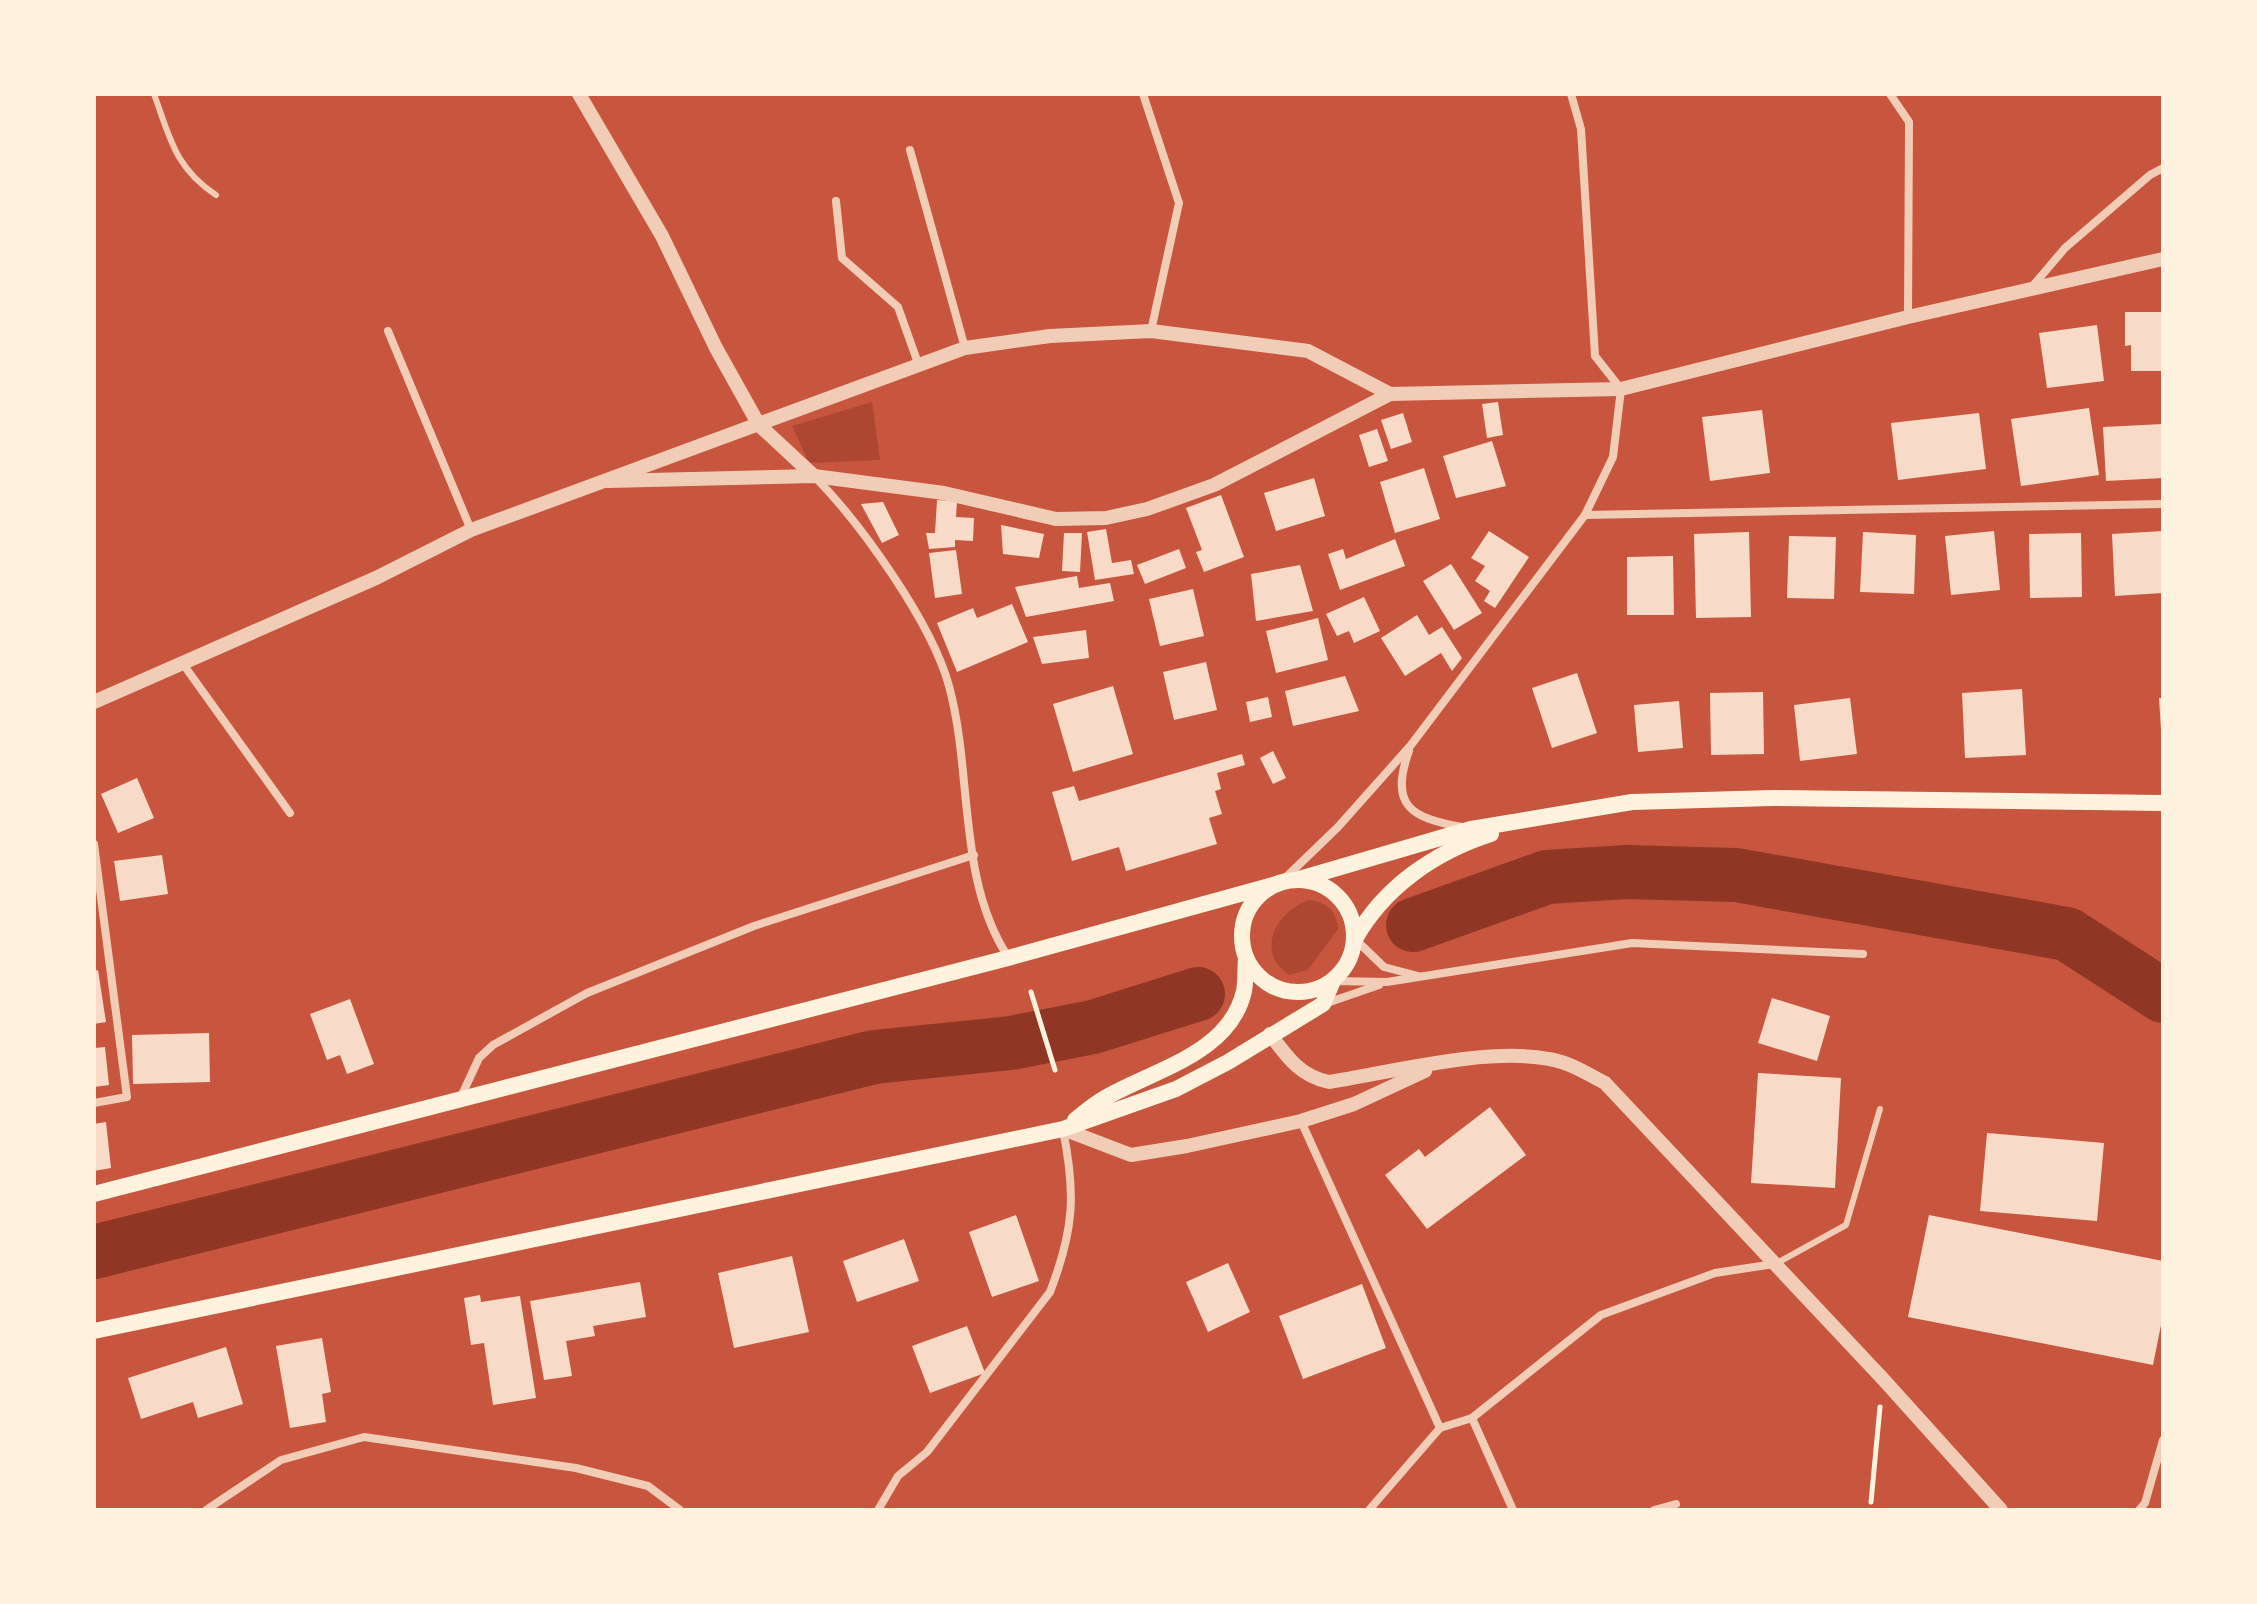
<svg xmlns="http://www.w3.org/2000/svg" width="2257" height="1604" font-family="Inter,sans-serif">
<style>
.green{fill:#ae4732}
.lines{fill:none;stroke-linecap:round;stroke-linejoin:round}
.river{stroke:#8f3625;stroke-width:54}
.building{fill:#f7dbc8}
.path{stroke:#fff3e0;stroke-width:5}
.service{stroke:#f1ccb7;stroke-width:6}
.minor{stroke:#f1ccb7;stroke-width:8}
.tertiary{stroke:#f1ccb7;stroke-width:14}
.secondary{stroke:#fff3e0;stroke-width:16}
</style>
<rect width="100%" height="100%" fill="#c8553d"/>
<g class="green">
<polygon points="872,402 880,460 809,463 792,426"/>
<path d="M1309,900C1327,902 1336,911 1338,929L1308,970L1289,975C1254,951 1277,911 1309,900Z"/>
</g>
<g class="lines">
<g class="river">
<polyline points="1413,925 1547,877 1627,872 1736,875 2067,934 2163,996"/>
<polyline points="94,1252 874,1057 1011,1043 1093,1027 1198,994"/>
</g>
</g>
<g class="building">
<polygon points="2125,312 2163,312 2163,371 2131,371 2131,345 2125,346"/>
<polygon points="2097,325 2104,381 2047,388 2039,333"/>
<polygon points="1498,402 1503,435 1487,438 1482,404"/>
<polygon points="2089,408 2099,475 2021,486 2011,419"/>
<polygon points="1762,410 1770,473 1710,481 1702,417"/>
<polygon points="1403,413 1412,442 1391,449 1381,420"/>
<polygon points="1979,413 1986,469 1898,480 1891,423"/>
<polygon points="2163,424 2163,478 2106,481 2103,427"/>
<polygon points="1377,429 1388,461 1369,467 1359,435"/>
<polygon points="1492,441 1506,486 1456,498 1443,456"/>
<polygon points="1424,468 1440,519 1395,533 1380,482"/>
<polygon points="1314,478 1325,516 1276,531 1264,493"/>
<polygon points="1221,495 1244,557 1204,572 1196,552 1202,550 1186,508"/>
<polygon points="937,500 957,501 956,517 974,518 973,541 955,540 955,547 929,549 926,533 935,533"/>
<polygon points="883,502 899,535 882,543 861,504"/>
<polygon points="1001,525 1044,534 1039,558 1003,554"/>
<polygon points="1106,529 1112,563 1131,560 1134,574 1095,580 1087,532"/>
<polygon points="1489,531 1529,557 1495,608 1484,601 1490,591 1475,581 1485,566 1471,558"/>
<polygon points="1994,531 2000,590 1951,595 1945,536"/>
<polygon points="2163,531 2163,593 2115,596 2112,534"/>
<polygon points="1749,532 1751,617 1696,618 1694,534"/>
<polygon points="1863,532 1916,535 1914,594 1860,592"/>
<polygon points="1064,533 1082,533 1080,572 1062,571"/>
<polygon points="2081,533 2082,597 2030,598 2029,534"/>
<polygon points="1789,536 1836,537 1834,599 1787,598"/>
<polygon points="1395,539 1405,566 1340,590 1328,554 1343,549 1346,559"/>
<polygon points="1179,549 1186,568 1145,584 1137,565"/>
<polygon points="956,550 962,594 935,598 929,553"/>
<polygon points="1673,556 1674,615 1627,615 1627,557"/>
<polygon points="1451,564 1482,613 1454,630 1423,581"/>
<polygon points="1300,565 1313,611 1256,621 1251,574"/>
<polygon points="1077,576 1079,588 1110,583 1114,601 1026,617 1015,587"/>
<polygon points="1193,589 1204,636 1160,646 1149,599"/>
<polygon points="1364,597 1380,631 1354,643 1349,631 1337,636 1326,614"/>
<polygon points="1012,604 1028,642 957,672 937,623 973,608 977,618"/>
<polygon points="1417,615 1429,635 1442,627 1462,658 1452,671 1441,653 1405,676 1381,638"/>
<polygon points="1318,618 1328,660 1276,673 1266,631"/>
<polygon points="1086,630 1089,658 1042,664 1033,637"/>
<polygon points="1206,662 1217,710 1174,720 1163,672"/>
<polygon points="1577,673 1597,733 1552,748 1532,688"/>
<polygon points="1345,676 1359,711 1293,726 1285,691"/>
<polygon points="1113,686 1133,754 1073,772 1053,704"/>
<polygon points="2022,689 2026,755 1965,758 1962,693"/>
<polygon points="1763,692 1764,754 1711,755 1710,693"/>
<polygon points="1268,697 1272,717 1250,722 1246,702"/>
<polygon points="1850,698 1857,754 1800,761 1794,705"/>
<polygon points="2159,698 2163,698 2163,730 2161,730"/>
<polygon points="1679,701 1683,748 1638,752 1634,705"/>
<polygon points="1273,751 1286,778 1273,784 1260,758"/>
<polygon points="1242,754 1245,765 1217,773 1221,789 1215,791 1222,814 1209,818 1217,844 1126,871 1119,847 1072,861 1052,792 1074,786 1079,801"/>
<polygon points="137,778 154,818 118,833 101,794"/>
<polygon points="162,855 168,894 120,901 114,861"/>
<polygon points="98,970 106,1022 94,1024 94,971"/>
<polygon points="1772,998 1830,1016 1817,1061 1758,1043"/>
<polygon points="350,999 374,1064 347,1074 340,1055 327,1060 310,1014"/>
<polygon points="209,1033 210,1082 133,1084 132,1035"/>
<polygon points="105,1047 109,1085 94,1087 94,1048"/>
<polygon points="1758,1073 1841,1078 1835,1188 1751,1183"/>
<polygon points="1490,1107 1526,1155 1427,1229 1385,1175 1419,1149 1425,1157"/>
<polygon points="106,1122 111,1168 94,1171 94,1124"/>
<polygon points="1987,1133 2104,1143 2097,1221 1980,1211"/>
<polygon points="1016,1215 1039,1281 992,1297 969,1232"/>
<polygon points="1929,1215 2163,1261 2163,1315 2153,1365 1908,1317"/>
<polygon points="904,1239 919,1281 857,1302 843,1261"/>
<polygon points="792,1256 809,1332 734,1348 718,1273"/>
<polygon points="1228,1263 1250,1312 1208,1332 1186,1282"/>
<polygon points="640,1282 646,1317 593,1326 595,1336 566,1341 572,1376 544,1380 530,1301"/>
<polygon points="1362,1284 1386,1348 1303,1379 1279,1316"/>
<polygon points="480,1295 481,1302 520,1296 536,1398 493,1405 484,1343 471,1345 464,1298"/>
<polygon points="967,1326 985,1373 930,1393 912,1346"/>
<polygon points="322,1338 331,1392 322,1394 326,1422 290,1428 276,1346"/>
<polygon points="226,1347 243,1404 198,1418 193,1402 141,1419 128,1378"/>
</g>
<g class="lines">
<g class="path">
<polyline points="1031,992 1055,1070"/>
<polyline points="1871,1502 1880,1407"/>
</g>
<g class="service">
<path d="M154,94C170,138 175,168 216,195"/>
<polyline points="1777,1263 1846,1225 1880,1109"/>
</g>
<g class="minor">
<polyline points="1143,94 1179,203 1151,331"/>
<polyline points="1890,94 1909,122 1908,317"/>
<polyline points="910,150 965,348"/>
<polyline points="836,201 842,258 898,307 919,366"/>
<polyline points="2031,288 2065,248 2150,175 2163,168"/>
<polyline points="388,331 471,530"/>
<path d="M815,477C861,524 932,623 949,686C973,774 957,879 1008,957"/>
<polyline points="1585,515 2163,504"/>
<polyline points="183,664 290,813"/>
<path d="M1409,751C1389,806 1411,818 1462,827"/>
<polyline points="94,844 127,1097 94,1103"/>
<polyline points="1280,883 1338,827 1411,745 1585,515 1613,457 1621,389 1595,356 1581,129 1571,94"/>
<polyline points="1355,939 1384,967 1418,976"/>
<polyline points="1333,981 1387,982 1632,943 1863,954"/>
<polyline points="1324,1004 1379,985"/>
<polyline points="460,1099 479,1058 493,1045 587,993 754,926 974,855"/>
<polyline points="1301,1121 1440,1428"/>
<polyline points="1472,1418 1513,1510"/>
<polyline points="206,1510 281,1460 364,1437 576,1468 648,1486 680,1510"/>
<path d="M878,1510L898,1476L927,1452L1050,1292C1074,1230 1076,1194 1063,1130"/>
<polyline points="1369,1510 1440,1428 1472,1418 1601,1315 1715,1273 1774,1264"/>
<polyline points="1654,1510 1676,1504"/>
<polyline points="2139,1510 2145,1503 2163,1440"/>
</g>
<g class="tertiary">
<polyline points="579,94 662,236 716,348 759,425 814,476"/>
<polyline points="608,481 814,476 944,493 1056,519 1106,518 1147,509 1214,485 1390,394 1621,389 1908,317 2163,259"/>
<polyline points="94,702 376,578 471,530 965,348 1050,336 1151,331 1308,351 1390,394"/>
<path d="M1270,1034C1287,1057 1300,1076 1329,1082C1392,1072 1488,1047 1549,1059C1569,1062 1588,1074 1605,1083L1883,1379L2001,1510"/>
<polyline points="1063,1129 1131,1155 1187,1146 1301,1121 1354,1104 1425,1071"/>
</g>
<g class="secondary">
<circle cx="1298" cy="936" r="56"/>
<polyline points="1296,880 1471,829 1632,802 1773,798 2163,803"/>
<path d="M1355,939C1384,887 1435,852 1491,834"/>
<path d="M1075,1120C1084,1113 1094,1104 1105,1098C1153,1070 1230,1054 1244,991C1246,981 1245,969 1246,959"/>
<polyline points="94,1194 1008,958 1280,883"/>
<polyline points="94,1331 1063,1129 1176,1089 1228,1062 1323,1004 1333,981"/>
</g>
</g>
<rect width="2257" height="1604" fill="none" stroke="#fff3e0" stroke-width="192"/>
</svg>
